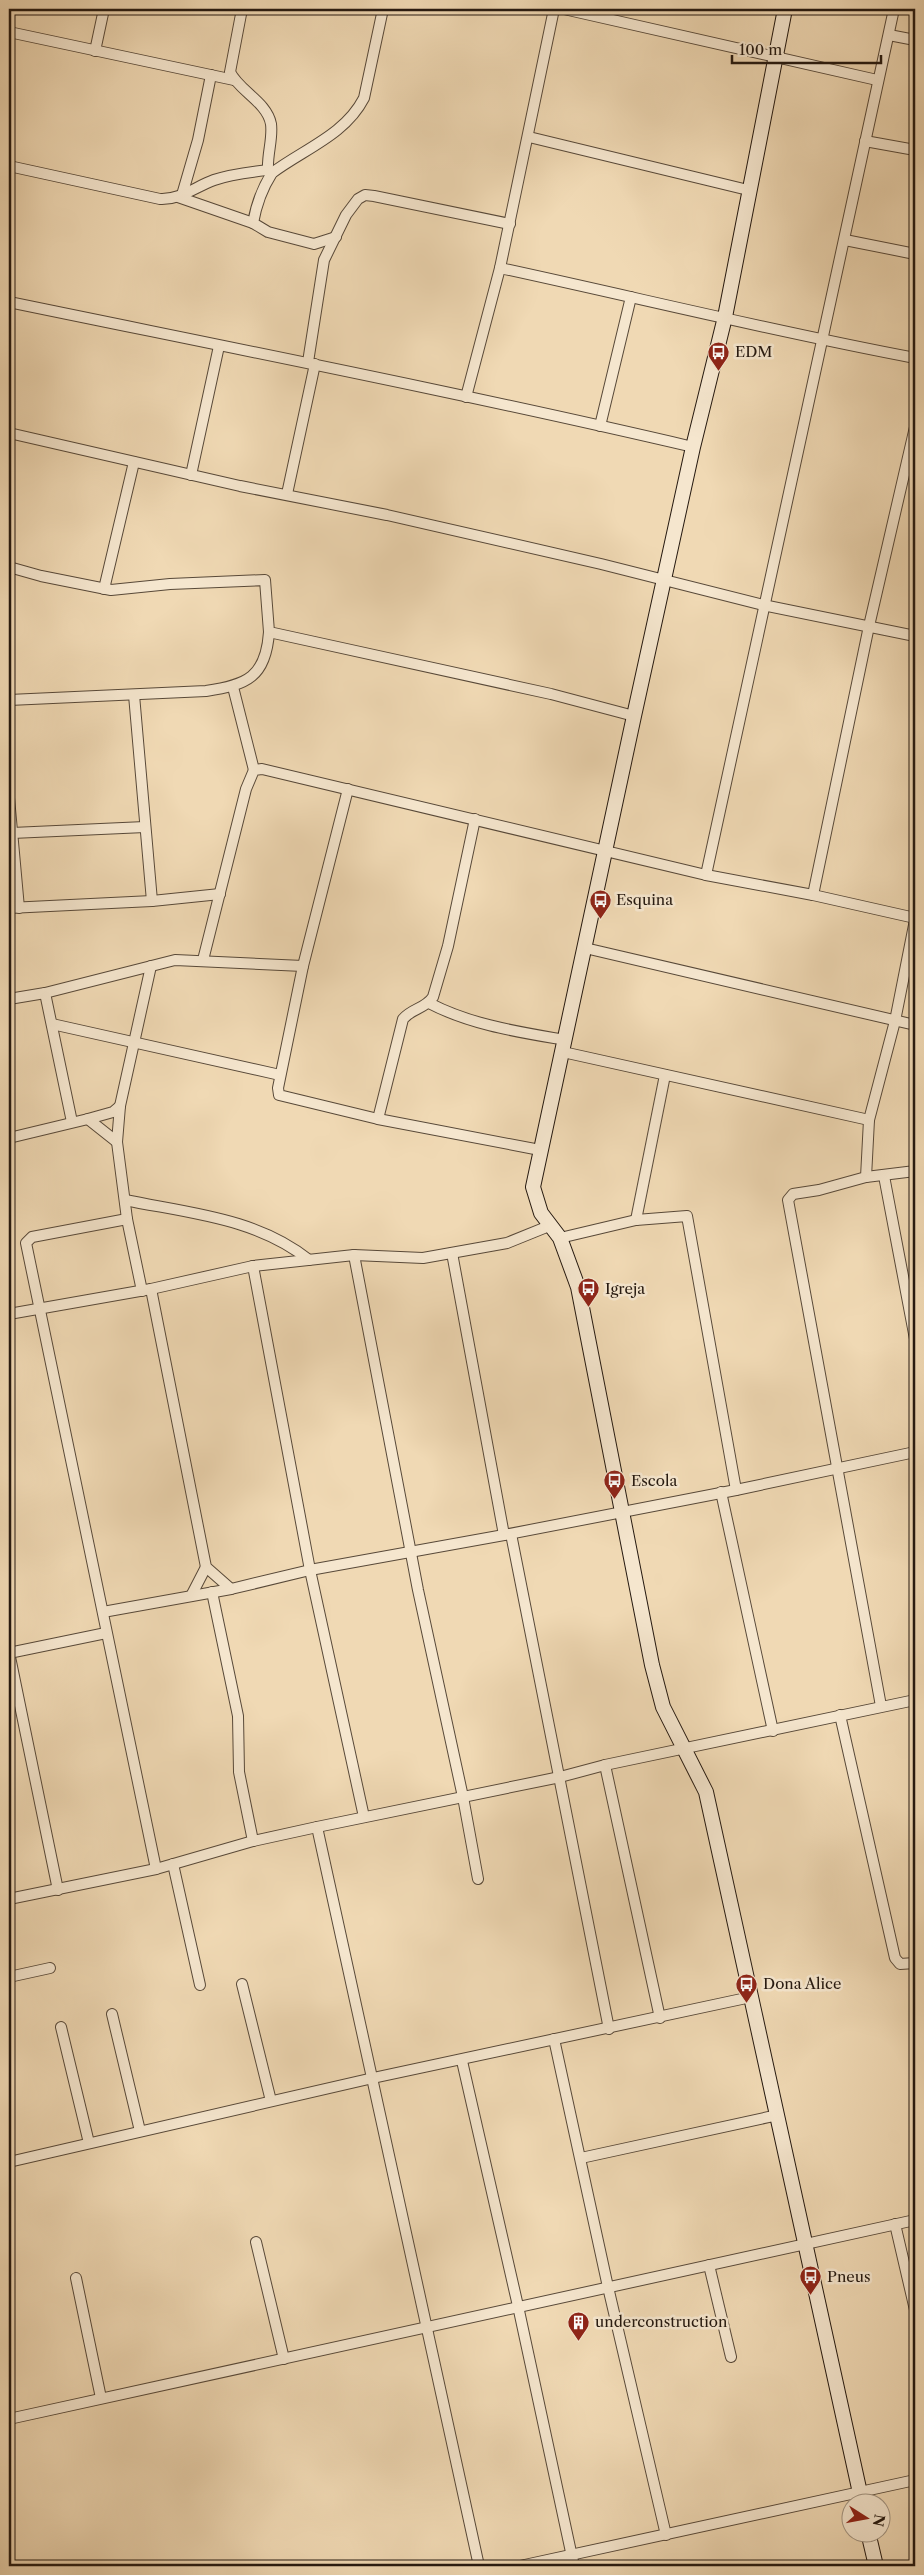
<svg xmlns="http://www.w3.org/2000/svg" width="924" height="2575" font-family="'Libre Caslon Text',serif">
<style>
.lines{fill:none;stroke-linecap:round;stroke-linejoin:round}
.street-casing{stroke:#584939;stroke-width:12}
.secondary-casing{stroke:#251910;stroke-width:16}
.street{stroke:#f5e6ce;stroke-width:10}
.secondary{stroke:#f5e6ce;stroke-width:14}
.labels{text-anchor:middle;stroke-width:5;stroke-linejoin:round;paint-order:stroke}
.poi-label{font-size:15px;fill:#251910;stroke:#f5e6ce;text-anchor:start}
</style>
<rect width="100%" height="100%" fill="#f0d9b4"/>
<filter id="stains"><feTurbulence type="fractalNoise" baseFrequency=".004" numOctaves="4"/><feColorMatrix values="0 0 0 0 .2 0 0 0 0 .09 0 0 0 0 .02 0 0 0 .5 -.17"/></filter>
<radialGradient id="worn" r=".72"><stop offset=".6" stop-color="#630" stop-opacity="0"/><stop offset="1" stop-color="#630" stop-opacity=".3"/></radialGradient>
<g class="lines">
<defs>
<g id="street">
<path d="M242,9L230,72C239,91 267,102 271,124C273,139 267,154 268,170"/>
<polyline points="564,9 877,80"/>
<polyline points="9,32 234,80"/>
<polyline points="889,35 915,40"/>
<polyline points="95,51 104,9"/>
<polyline points="529,137 748,190"/>
<polyline points="865,141 915,150"/>
<path d="M9,166L160,199C180,200 195,187 214,180C231,174 250,172 268,170L272,173"/>
<polyline points="182,195 198,140 211,75"/>
<polyline points="178,197 253,223"/>
<path d="M336,237L314,244L268,232L253,223C256,206 263,187 272,173C304,149 345,135 364,98L383,9"/>
<polyline points="845,240 915,254"/>
<path d="M500,268C639,298 776,332 915,358"/>
<path d="M9,302C237,349 466,394 693,447"/>
<polyline points="308,362 324,260 346,215 358,199 365,195 374,196 510,224"/>
<polyline points="466,397 500,268 554,9"/>
<polyline points="600,426 631,297"/>
<polyline points="9,433 240,486 387,515 601,564 763,605 915,636"/>
<polyline points="191,475 219,346"/>
<polyline points="287,494 315,364"/>
<polyline points="9,567 41,576 111,590 170,584 265,580 269,632 551,694 634,716"/>
<polyline points="104,589 134,462"/>
<polyline points="233,687 254,770"/>
<polyline points="134,695 152,901"/>
<path d="M9,700L206,691C247,685 266,677 269,632"/>
<polyline points="348,789 303,966 278,1088 279,1095 378,1119 540,1150"/>
<polyline points="9,798 19,908"/>
<polyline points="12,833 145,827"/>
<polyline points="706,875 894,9"/>
<polyline points="813,895 869,626 915,427"/>
<polyline points="9,908 152,901 220,894"/>
<polyline points="585,948 915,1025"/>
<polyline points="203,960 246,789 254,770 262,769 706,875 813,895 915,918"/>
<polyline points="45,993 72,1122"/>
<polyline points="9,999 45,993 175,960 303,966"/>
<path d="M429,1003C471,1025 519,1032 565,1040"/>
<polyline points="52,1024 280,1075"/>
<polyline points="563,1052 869,1120"/>
<polyline points="88,1119 117,1142"/>
<path d="M378,1119L403,1019C412,1008 425,1009 433,997L448,946L475,819"/>
<polyline points="9,1138 88,1119 113,1112 120,1106"/>
<polyline points="884,1176 915,1339"/>
<polyline points="866,1177 915,1171"/>
<path d="M125,1200C188,1213 257,1218 309,1260"/>
<polyline points="127,1219 32,1237 26,1243 156,1869"/>
<polyline points="636,1220 665,1075"/>
<polyline points="560,1238 636,1220 687,1216 736,1490"/>
<polyline points="452,1253 504,1535"/>
<polyline points="354,1255 418,1590 463,1797 478,1879"/>
<polyline points="253,1266 310,1570 364,1817"/>
<polyline points="151,1289 206,1567 231,1589"/>
<polyline points="142,1291 127,1219 117,1142 120,1106 151,966"/>
<polyline points="9,1314 151,1289 253,1266 354,1255 423,1258 507,1243 549,1226"/>
<polyline points="721,1492 773,1731"/>
<polyline points="511,1534 609,2029"/>
<polyline points="212,1592 238,1716 239,1772 253,1841"/>
<polyline points="191,1596 206,1567"/>
<polyline points="103,1612 231,1589 310,1570 504,1535 736,1490 915,1452"/>
<polyline points="9,1652 58,1890"/>
<polyline points="9,1653 106,1633"/>
<polyline points="881,1706 788,1200 793,1194 819,1190 866,1177 869,1120 895,1021 915,920"/>
<polyline points="840,1715 895,1958 900,1964 915,1963"/>
<polyline points="605,1765 660,2018"/>
<polyline points="317,1827 479,2566"/>
<polyline points="173,1864 200,1985"/>
<polyline points="9,1899 156,1869 253,1841 317,1827 560,1777 605,1765 915,1700"/>
<polyline points="9,1977 50,1968"/>
<polyline points="242,1984 271,2101"/>
<polyline points="112,2014 140,2131"/>
<polyline points="61,2027 89,2143"/>
<polyline points="554,2039 608,2287 666,2535"/>
<polyline points="462,2061 518,2306 574,2566"/>
<polyline points="581,2158 778,2115"/>
<polyline points="9,2162 373,2078 751,1997"/>
<polyline points="895,2224 915,2310"/>
<polyline points="256,2242 284,2359"/>
<polyline points="709,2265 731,2357"/>
<polyline points="76,2278 101,2398"/>
<polyline points="9,2419 915,2220"/>
<polyline points="520,2566 915,2480"/>
</g>
<g id="secondary">
<polyline points="785,9 725,317 693,447 634,716 533,1187 541,1213 560,1238 578,1287 652,1665 663,1707 706,1792 862,2502"/>
<polyline points="868,2532 876,2566"/>
</g>
</defs>
<use href="#street" class="street-casing"/>
<use href="#secondary" class="secondary-casing"/>
<use href="#street" class="street"/>
<use href="#secondary" class="secondary"/>
</g>
<defs>
<symbol id="bus-pin" viewBox="-11 -11 22 30"><path d="M0 17L-7.5 6A9.5 9.5 0 1 1 7.5 6Z" fill="#8f2418" stroke="#f5e6ce"/><path d="M-5-6H5V4H4V6H2V4H-2V6H-4V4H-5ZM-3.5-4V0h7V-4ZM-3.5 1.2v1.5H-2V1.2ZM2 1.2v1.5H3.5V1.2Z" fill="#fff"/></symbol>
<symbol id="building-pin" viewBox="-11 -11 22 30"><path d="M0 17L-7.5 6A9.5 9.5 0 1 1 7.5 6Z" fill="#8f2418" stroke="#f5e6ce"/><path d="M-4-6H4V6H1V3H-1V6H-4ZM-2.5-4.3h1.7v1.8h-1.7ZM.8-4.3h1.7v1.8H.8ZM-2.5-1h1.7V.8h-1.7ZM.8-1h1.7V.8H.8Z" fill="#fff"/></symbol>
</defs>
<g fill-rule="evenodd">
<use href="#bus-pin" x="706" y="340" width="25" height="34"/>
<use href="#bus-pin" x="588" y="888" width="25" height="34"/>
<use href="#bus-pin" x="576" y="1276" width="25" height="34"/>
<use href="#bus-pin" x="602" y="1468" width="25" height="34"/>
<use href="#bus-pin" x="734" y="1972" width="25" height="34"/>
<use href="#bus-pin" x="798" y="2264" width="25" height="34"/>
<use href="#building-pin" x="566" y="2310" width="25" height="34"/>
</g>
<g class="labels">
<g class="poi-label">
<text x="735" y="357">EDM</text>
<text x="616" y="905">Esquina</text>
<text x="605" y="1294">Igreja</text>
<text x="631" y="1486">Escola</text>
<text x="763" y="1989">Dona Alice</text>
<text x="827" y="2282">Pneus</text>
<text x="595" y="2327">underconstruction</text>
</g>
</g>
<rect width="924" height="2575" fill="none" stroke="#f0d9b4" stroke-width="30"/>
<rect x="10" y="10" width="904" height="2555" fill="none" stroke="#251910" stroke-width="2.5"/>
<rect x="15" y="15" width="894" height="2545" fill="none" stroke="#251910"/>
<g transform="translate(866 2518) rotate(101)"><circle r="24" fill="#f5e6ce" stroke="#a29482"/>
<path d="M0-4L9 19L0 12L-9 19Z" fill="#8f2418"/>
<text y="-8" font-size="14" font-weight="bold" text-anchor="middle" fill="#251910">N</text>
</g>
<path d="M732 55v8h149v-8" fill="none" stroke="#251910" stroke-width="2.5"/>
<text x="739" y="55" font-size="15" fill="#251910" stroke="#f5e6ce" stroke-width="4" paint-order="stroke">100 m</text>
<rect width="100%" height="100%" filter="url(#stains)"/>
<rect width="100%" height="100%" fill="url(#worn)"/>
</svg>
